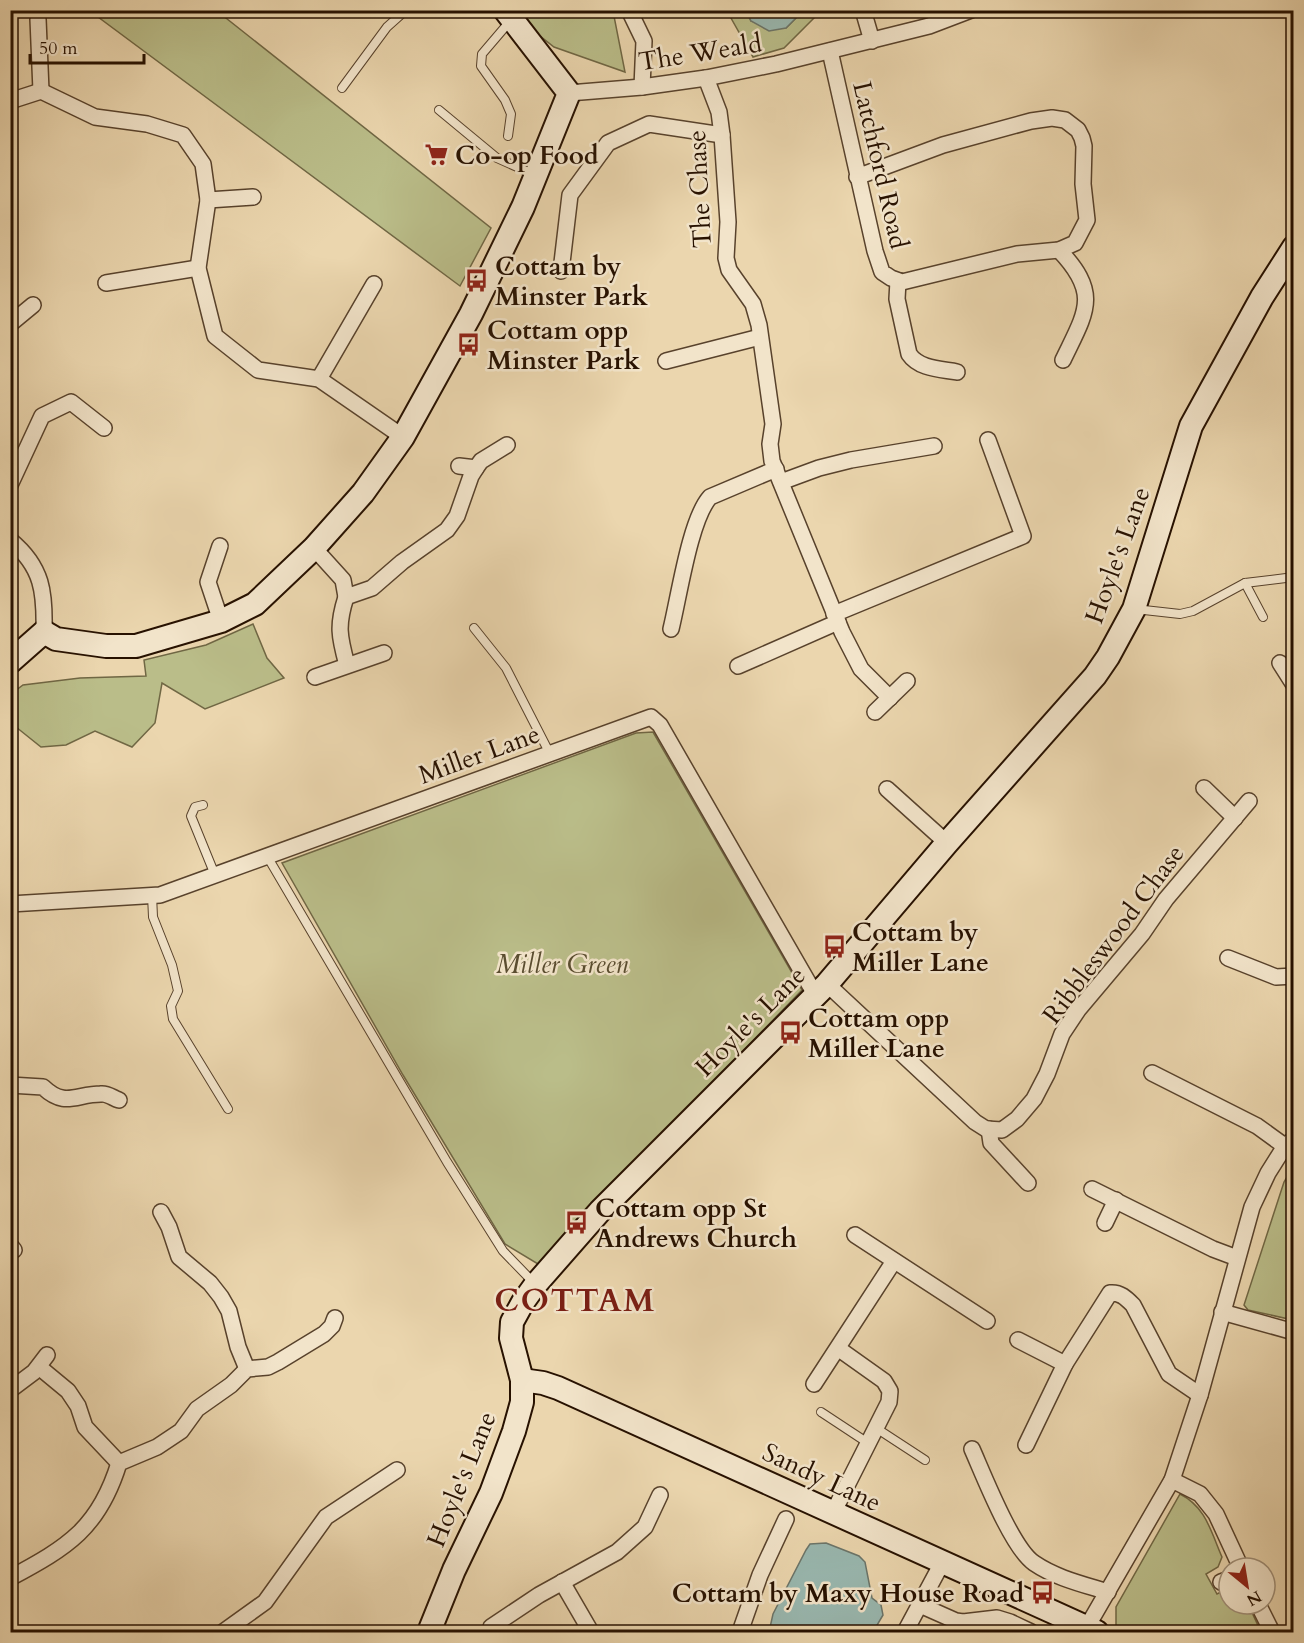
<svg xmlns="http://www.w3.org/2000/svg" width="1304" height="1643" font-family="Cardo,serif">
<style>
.green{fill:#babd89;stroke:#706744;stroke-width:1.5}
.water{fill:#99b8b0;stroke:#6b756a;stroke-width:1.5}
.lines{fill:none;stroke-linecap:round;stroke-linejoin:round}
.lane-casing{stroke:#58422c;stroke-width:10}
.street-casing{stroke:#58422c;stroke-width:18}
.secondary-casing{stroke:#271100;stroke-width:26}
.lane{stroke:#f2e4ca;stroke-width:8}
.street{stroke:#f2e4ca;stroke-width:15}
.secondary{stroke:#f2e4ca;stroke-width:22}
.labels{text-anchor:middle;stroke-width:5;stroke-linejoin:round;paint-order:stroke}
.street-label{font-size:26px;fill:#271100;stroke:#f2e4ca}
.poi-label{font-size:26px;font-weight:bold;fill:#271100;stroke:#f2e4ca;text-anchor:start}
.park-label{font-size:26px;font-style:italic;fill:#5a4d30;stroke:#f2e4ca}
.district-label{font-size:32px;font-weight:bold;letter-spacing:1.5px;fill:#7a1f14;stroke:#f2e4ca}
</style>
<rect width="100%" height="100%" fill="#ebd6ae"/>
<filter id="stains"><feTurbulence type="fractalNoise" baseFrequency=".00333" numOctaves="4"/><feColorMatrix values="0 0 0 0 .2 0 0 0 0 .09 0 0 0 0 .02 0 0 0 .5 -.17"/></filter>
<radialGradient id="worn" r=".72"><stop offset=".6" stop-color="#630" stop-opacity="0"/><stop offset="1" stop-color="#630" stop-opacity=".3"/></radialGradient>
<g class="green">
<polygon points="90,11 217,11 491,228 460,286"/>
<polygon points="515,11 613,11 625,72 554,47 530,28"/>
<polygon points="727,11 746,11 751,21 786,28 803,11 821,11 784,48 753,57"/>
<polygon points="253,624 267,658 284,678 205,709 162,683 155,723 132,747 95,731 66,745 41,747 11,723 11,694 23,685 80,678 146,676 144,660 206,645"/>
<polygon points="653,732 802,990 538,1264 505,1244 403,1075 282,863 636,733"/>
<polygon points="1293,1167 1293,1320 1248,1310 1244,1305 1284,1182"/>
<path d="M1180,1494C1206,1507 1211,1532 1222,1557L1218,1567L1206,1574L1217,1594L1229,1588V1604H1248L1261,1632H1128L1116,1626V1607Z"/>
</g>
<g class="water">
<polygon points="746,11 803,11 786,28 769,31 751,21"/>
<polygon points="826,1543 859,1556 865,1562 872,1598 881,1605 883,1615 873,1632 769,1632 773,1614 806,1550 810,1544"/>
</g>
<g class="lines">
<defs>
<g id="lane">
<polyline points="342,88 387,27 406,10"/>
<polyline points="439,110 497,158 535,175"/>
<polyline points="508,136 511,114 505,100 481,66 482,54 511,20"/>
<polyline points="1245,583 1263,617"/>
<polyline points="1135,609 1180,614 1193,611 1245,583 1294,577"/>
<polyline points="474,628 506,668 550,754"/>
<polyline points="203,805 195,807 191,816 215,875"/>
<polyline points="267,856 447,1162 503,1251 534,1283"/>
<polyline points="152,895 153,917 172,965 178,991 171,1006 173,1019 228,1109"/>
<polyline points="821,1412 868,1443"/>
<polyline points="876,1428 925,1460"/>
</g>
<g id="street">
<polyline points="629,10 644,41 642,87"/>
<polyline points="863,10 872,41"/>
<polyline points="38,19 41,91"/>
<polyline points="830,51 875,251 882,272 891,278 902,282 1017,254 1059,250 1075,243 1087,220 1083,184 1084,146 1082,138 1078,130 1065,120 1052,118 1031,121 943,145 857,177"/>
<polyline points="706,78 719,112 722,135 728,222 726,258 729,270 753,304 759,325 773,424 770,444 772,461 842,632 861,669 890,698"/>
<polyline points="569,93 642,87 706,78 776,64 929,26 971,10"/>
<polyline points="10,101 41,91 95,117 147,124 183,135 203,164 208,200 198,268 215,336 258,370 319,379 403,437"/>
<polyline points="208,200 253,197"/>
<path d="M1059,250C1101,294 1086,312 1063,360"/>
<polyline points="561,271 570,195 608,143 649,124 722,135"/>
<path d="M898,281L897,299L909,354C919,369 941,369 957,372"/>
<polyline points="106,283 198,268"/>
<polyline points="10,324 33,305"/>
<polyline points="666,361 760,337"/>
<polyline points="319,379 374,284"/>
<polyline points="459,466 476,468 481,461 507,445"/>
<polyline points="781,482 819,468 851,460 934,446"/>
<polyline points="10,485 42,416 71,402 104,428"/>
<path d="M10,540C43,567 45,593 44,632"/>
<polyline points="220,546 208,582 221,621"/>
<polyline points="314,548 343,580 346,597"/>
<polyline points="834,614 1023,536 988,440"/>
<path d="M671,629C679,597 690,519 710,497L776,469"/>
<polyline points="1280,663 1294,685"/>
<path d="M347,665C339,636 337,625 346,597L372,588L402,562L447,530L457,516L471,476L476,468"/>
<polyline points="738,666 838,622"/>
<polyline points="315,677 384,653"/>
<polyline points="875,712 907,681"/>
<polyline points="1204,788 1235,818"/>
<polyline points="887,789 947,843"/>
<polyline points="10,904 160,895 651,717 660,725 816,996"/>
<polyline points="1228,958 1276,977 1294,976"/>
<polyline points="827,984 975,1122 986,1129 1002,1130 1017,1119 1034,1099 1047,1074 1062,1034 1078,1010 1142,934 1166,899 1249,801"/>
<polyline points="1152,1073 1257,1126 1293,1152"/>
<path d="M10,1085L43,1087C65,1108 76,1094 101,1094C107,1093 113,1098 119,1100"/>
<polyline points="989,1129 991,1143 1028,1183"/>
<polyline points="1092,1189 1213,1249 1237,1258"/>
<polyline points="161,1212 169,1227 179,1257 210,1283 221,1297 229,1311 238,1347 247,1369"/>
<polyline points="1105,1223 1116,1200"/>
<polyline points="855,1235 987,1321"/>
<polyline points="10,1245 14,1250"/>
<polyline points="1222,1312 1294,1332"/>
<polyline points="1018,1340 1065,1364"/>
<polyline points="39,1367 68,1391 78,1406 85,1427 119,1463"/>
<polyline points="814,1384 894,1261"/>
<polyline points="10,1390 34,1372 47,1355"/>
<path d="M1026,1445L1065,1364L1110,1293C1120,1292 1126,1298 1133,1305L1169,1374L1200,1395"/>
<path d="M972,1449C984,1476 1012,1548 1034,1563C1056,1578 1082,1584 1108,1592"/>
<polyline points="1172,1480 1200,1494 1216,1514 1241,1568"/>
<polyline points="833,1513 889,1402 890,1391 884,1381 839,1349"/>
<path d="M10,1578C68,1547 99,1528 119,1463L157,1447L181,1431L197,1409L231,1385L247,1369L268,1367L278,1362L324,1334L332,1326L335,1318"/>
<polyline points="562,1582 591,1632"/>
<polyline points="1221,1582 1229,1579"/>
<polyline points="1258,1604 1272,1632"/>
<polyline points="920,1605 956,1621 963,1622 997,1618 1010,1622 1031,1632"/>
<polyline points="491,1627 539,1595 617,1552 645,1527 660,1495"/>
<polyline points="1087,1627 1172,1480 1200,1395 1252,1207 1268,1173 1285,1146 1294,1139"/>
<polyline points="223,1632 265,1602 326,1517 397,1470"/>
<polyline points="740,1632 760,1575 786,1519"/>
<polyline points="905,1632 942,1563"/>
</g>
<g id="secondary">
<polyline points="10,662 44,632 56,639 106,646 136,646 221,621 255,604 314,548 363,493 403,437 471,314 523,207 569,93 505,10"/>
<polyline points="522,1380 543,1383 558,1388 1097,1632"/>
<polyline points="429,1632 454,1570 491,1493 514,1431 522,1402 522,1380 511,1338 512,1322 523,1302 536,1284 600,1211 827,984 947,843 1095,676 1108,657 1134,609 1191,426 1262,297 1294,247"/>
</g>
</defs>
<use href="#lane" class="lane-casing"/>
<use href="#street" class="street-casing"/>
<use href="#secondary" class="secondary-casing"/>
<use href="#lane" class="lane"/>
<use href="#street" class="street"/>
<use href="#secondary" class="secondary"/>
</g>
<defs>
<symbol id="supermarket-bare" viewBox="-9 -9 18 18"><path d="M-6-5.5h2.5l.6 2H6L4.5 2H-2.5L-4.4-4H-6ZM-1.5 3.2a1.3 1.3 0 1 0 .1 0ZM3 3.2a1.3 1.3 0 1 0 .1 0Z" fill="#8f2418" stroke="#f2e4ca" stroke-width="2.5" paint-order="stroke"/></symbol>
<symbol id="bus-bare" viewBox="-9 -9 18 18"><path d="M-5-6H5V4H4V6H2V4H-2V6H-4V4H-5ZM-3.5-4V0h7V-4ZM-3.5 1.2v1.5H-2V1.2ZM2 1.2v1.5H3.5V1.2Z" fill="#8f2418" stroke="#f2e4ca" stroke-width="2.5" paint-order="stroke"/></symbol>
</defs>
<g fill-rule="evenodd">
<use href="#supermarket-bare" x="420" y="138" width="33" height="33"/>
<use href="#bus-bare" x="460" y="264" width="33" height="33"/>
<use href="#bus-bare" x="452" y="328" width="33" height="33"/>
<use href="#bus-bare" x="818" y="930" width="33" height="33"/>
<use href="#bus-bare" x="774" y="1016" width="33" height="33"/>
<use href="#bus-bare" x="560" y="1206" width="33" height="33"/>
<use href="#bus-bare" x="1026" y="1576" width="33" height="33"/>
</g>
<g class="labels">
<g class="street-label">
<text transform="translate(700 52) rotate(-9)" y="9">The Weald</text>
<text transform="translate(881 165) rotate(77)" y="9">Latchford Road</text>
<text transform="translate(699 189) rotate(-93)" y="9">The Chase</text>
<text transform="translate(1117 555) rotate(-70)" y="9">Hoyle's Lane</text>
<text transform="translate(479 754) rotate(-20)" y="9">Miller Lane</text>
<text transform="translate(1113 934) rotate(-53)" y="9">Ribbleswood Chase</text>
<text transform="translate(750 1021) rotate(-45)" y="9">Hoyle's Lane</text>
<text transform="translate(822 1477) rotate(25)" y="9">Sandy Lane</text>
<text transform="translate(461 1479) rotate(-68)" y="9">Hoyle's Lane</text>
</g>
<g class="poi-label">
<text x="455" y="164">Co-op Food</text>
<text x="495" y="275">Cottam by<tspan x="495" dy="30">Minster Park</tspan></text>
<text x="487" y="339">Cottam opp<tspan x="487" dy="30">Minster Park</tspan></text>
<text x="852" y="941">Cottam by<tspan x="852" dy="30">Miller Lane</tspan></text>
<text x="808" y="1027">Cottam opp<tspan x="808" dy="30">Miller Lane</tspan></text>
<text x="595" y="1217">Cottam opp St<tspan x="595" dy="30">Andrews Church</tspan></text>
<text x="1024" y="1602" text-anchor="end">Cottam by Maxy House Road</text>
</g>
<g class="park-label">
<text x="562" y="973">Miller Green</text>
</g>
<g class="district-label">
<text x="575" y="1311">COTTAM</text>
</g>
</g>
<rect width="1304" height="1643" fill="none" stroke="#ebd6ae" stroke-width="36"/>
<rect x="12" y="12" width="1280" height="1619" fill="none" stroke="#271100" stroke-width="3"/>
<rect x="18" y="18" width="1268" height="1607" fill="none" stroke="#271100" stroke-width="1.5"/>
<g transform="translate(1247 1586) rotate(150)"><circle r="28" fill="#f2e4ca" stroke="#a19079" stroke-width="1.5"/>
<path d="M0-4.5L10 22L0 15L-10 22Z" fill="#8f2418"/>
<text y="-9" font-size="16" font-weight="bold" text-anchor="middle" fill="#271100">N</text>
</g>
<path d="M30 54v9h114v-9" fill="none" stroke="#271100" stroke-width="3"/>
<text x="39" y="54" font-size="18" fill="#271100" stroke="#f2e4ca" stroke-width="4.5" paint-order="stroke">50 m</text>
<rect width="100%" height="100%" filter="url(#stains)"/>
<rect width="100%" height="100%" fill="url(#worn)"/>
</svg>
